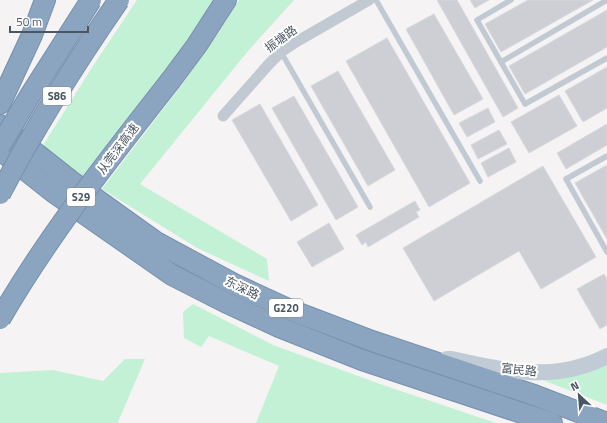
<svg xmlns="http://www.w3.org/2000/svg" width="607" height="423" font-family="'Titillium Web','Noto Sans SC',sans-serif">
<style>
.green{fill:#c3f1d5}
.building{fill:#cdcfd5;stroke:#d7d9de}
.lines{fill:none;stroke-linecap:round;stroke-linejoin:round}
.highway-casing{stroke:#7690ad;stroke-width:22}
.lane{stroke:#c1cad2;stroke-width:5.5}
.street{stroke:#c1cad2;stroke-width:11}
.secondary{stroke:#c1cbd6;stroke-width:16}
.highway{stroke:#8ba5c1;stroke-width:20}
.highway-bridge-casing{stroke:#7690ad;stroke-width:22;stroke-linecap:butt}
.highway-bridge{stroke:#8ba5c1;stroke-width:20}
.labels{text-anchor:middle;stroke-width:4;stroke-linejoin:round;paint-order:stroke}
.shield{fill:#fff;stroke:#808990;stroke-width:1}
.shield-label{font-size:11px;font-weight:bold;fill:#4a5661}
.street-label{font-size:12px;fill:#4a5661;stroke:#fff}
</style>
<rect width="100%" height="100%" fill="#f5f3f3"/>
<g class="green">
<polygon points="137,0 216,0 184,48 84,177 42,147 93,66"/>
<polygon points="239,0 294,0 248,51 140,184 267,259 269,281 197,248 102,189 180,87 216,36"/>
<polygon points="193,304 273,345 383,385 496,423 256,423 279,366 209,336 201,347 184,338 183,312"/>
<polygon points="125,359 145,359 118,422 119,423 0,423 0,373 53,370 103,381"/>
<polygon points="607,362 607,405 540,379"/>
</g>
<g class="building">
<polygon points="437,0 457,0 518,108 503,117"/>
<polygon points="470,0 489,0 475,8"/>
<polygon points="528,0 593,0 501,52 485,24"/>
<polygon points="607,10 607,47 525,94 509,66"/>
<polygon points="434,14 483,99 454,115 406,29"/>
<polygon points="387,38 470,183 429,207 346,61"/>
<polygon points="607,67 607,108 583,122 565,91"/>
<polygon points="338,71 395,170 368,186 311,86"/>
<polygon points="559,95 577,126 529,153 511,122"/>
<polygon points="294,96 358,207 336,220 272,108"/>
<polygon points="260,104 318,205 291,221 232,120"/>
<polygon points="488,108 495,122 467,137 459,123"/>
<polygon points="607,124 607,145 566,169 557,153"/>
<polygon points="499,130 507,144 478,159 471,145"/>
<polygon points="509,148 516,162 488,177 481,163"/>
<polygon points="607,165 607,239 575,183"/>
<polygon points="543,166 596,257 541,289 519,251 434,301 403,248"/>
<polygon points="415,201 420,210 416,212 419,217 368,247 366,242 362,245 356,235"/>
<polygon points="329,223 344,249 312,267 297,242"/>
<polygon points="604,274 607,279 607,325 600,329 577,289"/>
</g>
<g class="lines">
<defs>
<g id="highway">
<polyline points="171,80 197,45 226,0"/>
<polyline points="0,104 32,35 45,0"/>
<polyline points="0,125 71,181 156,242 234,284 288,309 372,341 534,395 607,423"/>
<polyline points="0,150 53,192 172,275 225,302 279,327 362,360 552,423"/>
</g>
</defs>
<use href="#highway" class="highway-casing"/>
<g class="lane">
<polyline points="376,0 480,181"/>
<polyline points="511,0 477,20 525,104 607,58"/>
<polyline points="281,52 370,207"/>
<polyline points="501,62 607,0"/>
<polyline points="607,156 566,179 607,252"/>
</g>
<polyline class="street" points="223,116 269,64 281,52 296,42 369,0"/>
<path class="secondary" d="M447,359H452C506,371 555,383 607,356"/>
<use href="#highway" class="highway"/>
<defs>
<g id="highway-bridge">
<polyline points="0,146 31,94 91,0"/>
<path d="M0,194C35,127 76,62 119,0"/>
<path d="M0,319C49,234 110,158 171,80"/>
</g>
</defs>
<use href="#highway-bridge" class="highway-bridge-casing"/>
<use href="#highway-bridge" class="highway-bridge"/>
</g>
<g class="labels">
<g class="shield">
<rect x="43" y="87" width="28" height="18" rx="3"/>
<rect x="67" y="188" width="28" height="18" rx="3"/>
<rect x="269" y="299" width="34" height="18" rx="3"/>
</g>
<g class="shield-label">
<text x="57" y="100">S86</text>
<text x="81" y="201">S29</text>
<text x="286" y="312">G220</text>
</g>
<g class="street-label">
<text transform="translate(281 39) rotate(-36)" y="4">振塘路</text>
<text transform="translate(118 149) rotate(-53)" y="4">从莞深高速</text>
<text transform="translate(242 288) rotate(26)" y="4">东深路</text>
<text transform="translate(519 370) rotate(6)" y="4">富民路</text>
</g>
</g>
<g transform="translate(579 395) rotate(334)" stroke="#ffffff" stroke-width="3" paint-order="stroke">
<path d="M0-3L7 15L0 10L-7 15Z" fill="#4a5661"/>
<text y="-6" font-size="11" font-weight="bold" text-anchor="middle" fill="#4a5661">N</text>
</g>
<path d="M10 26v6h78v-6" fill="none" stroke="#4a5661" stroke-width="2"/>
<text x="16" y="26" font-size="12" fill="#4a5661" stroke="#ffffff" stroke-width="3" paint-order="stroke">50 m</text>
</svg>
